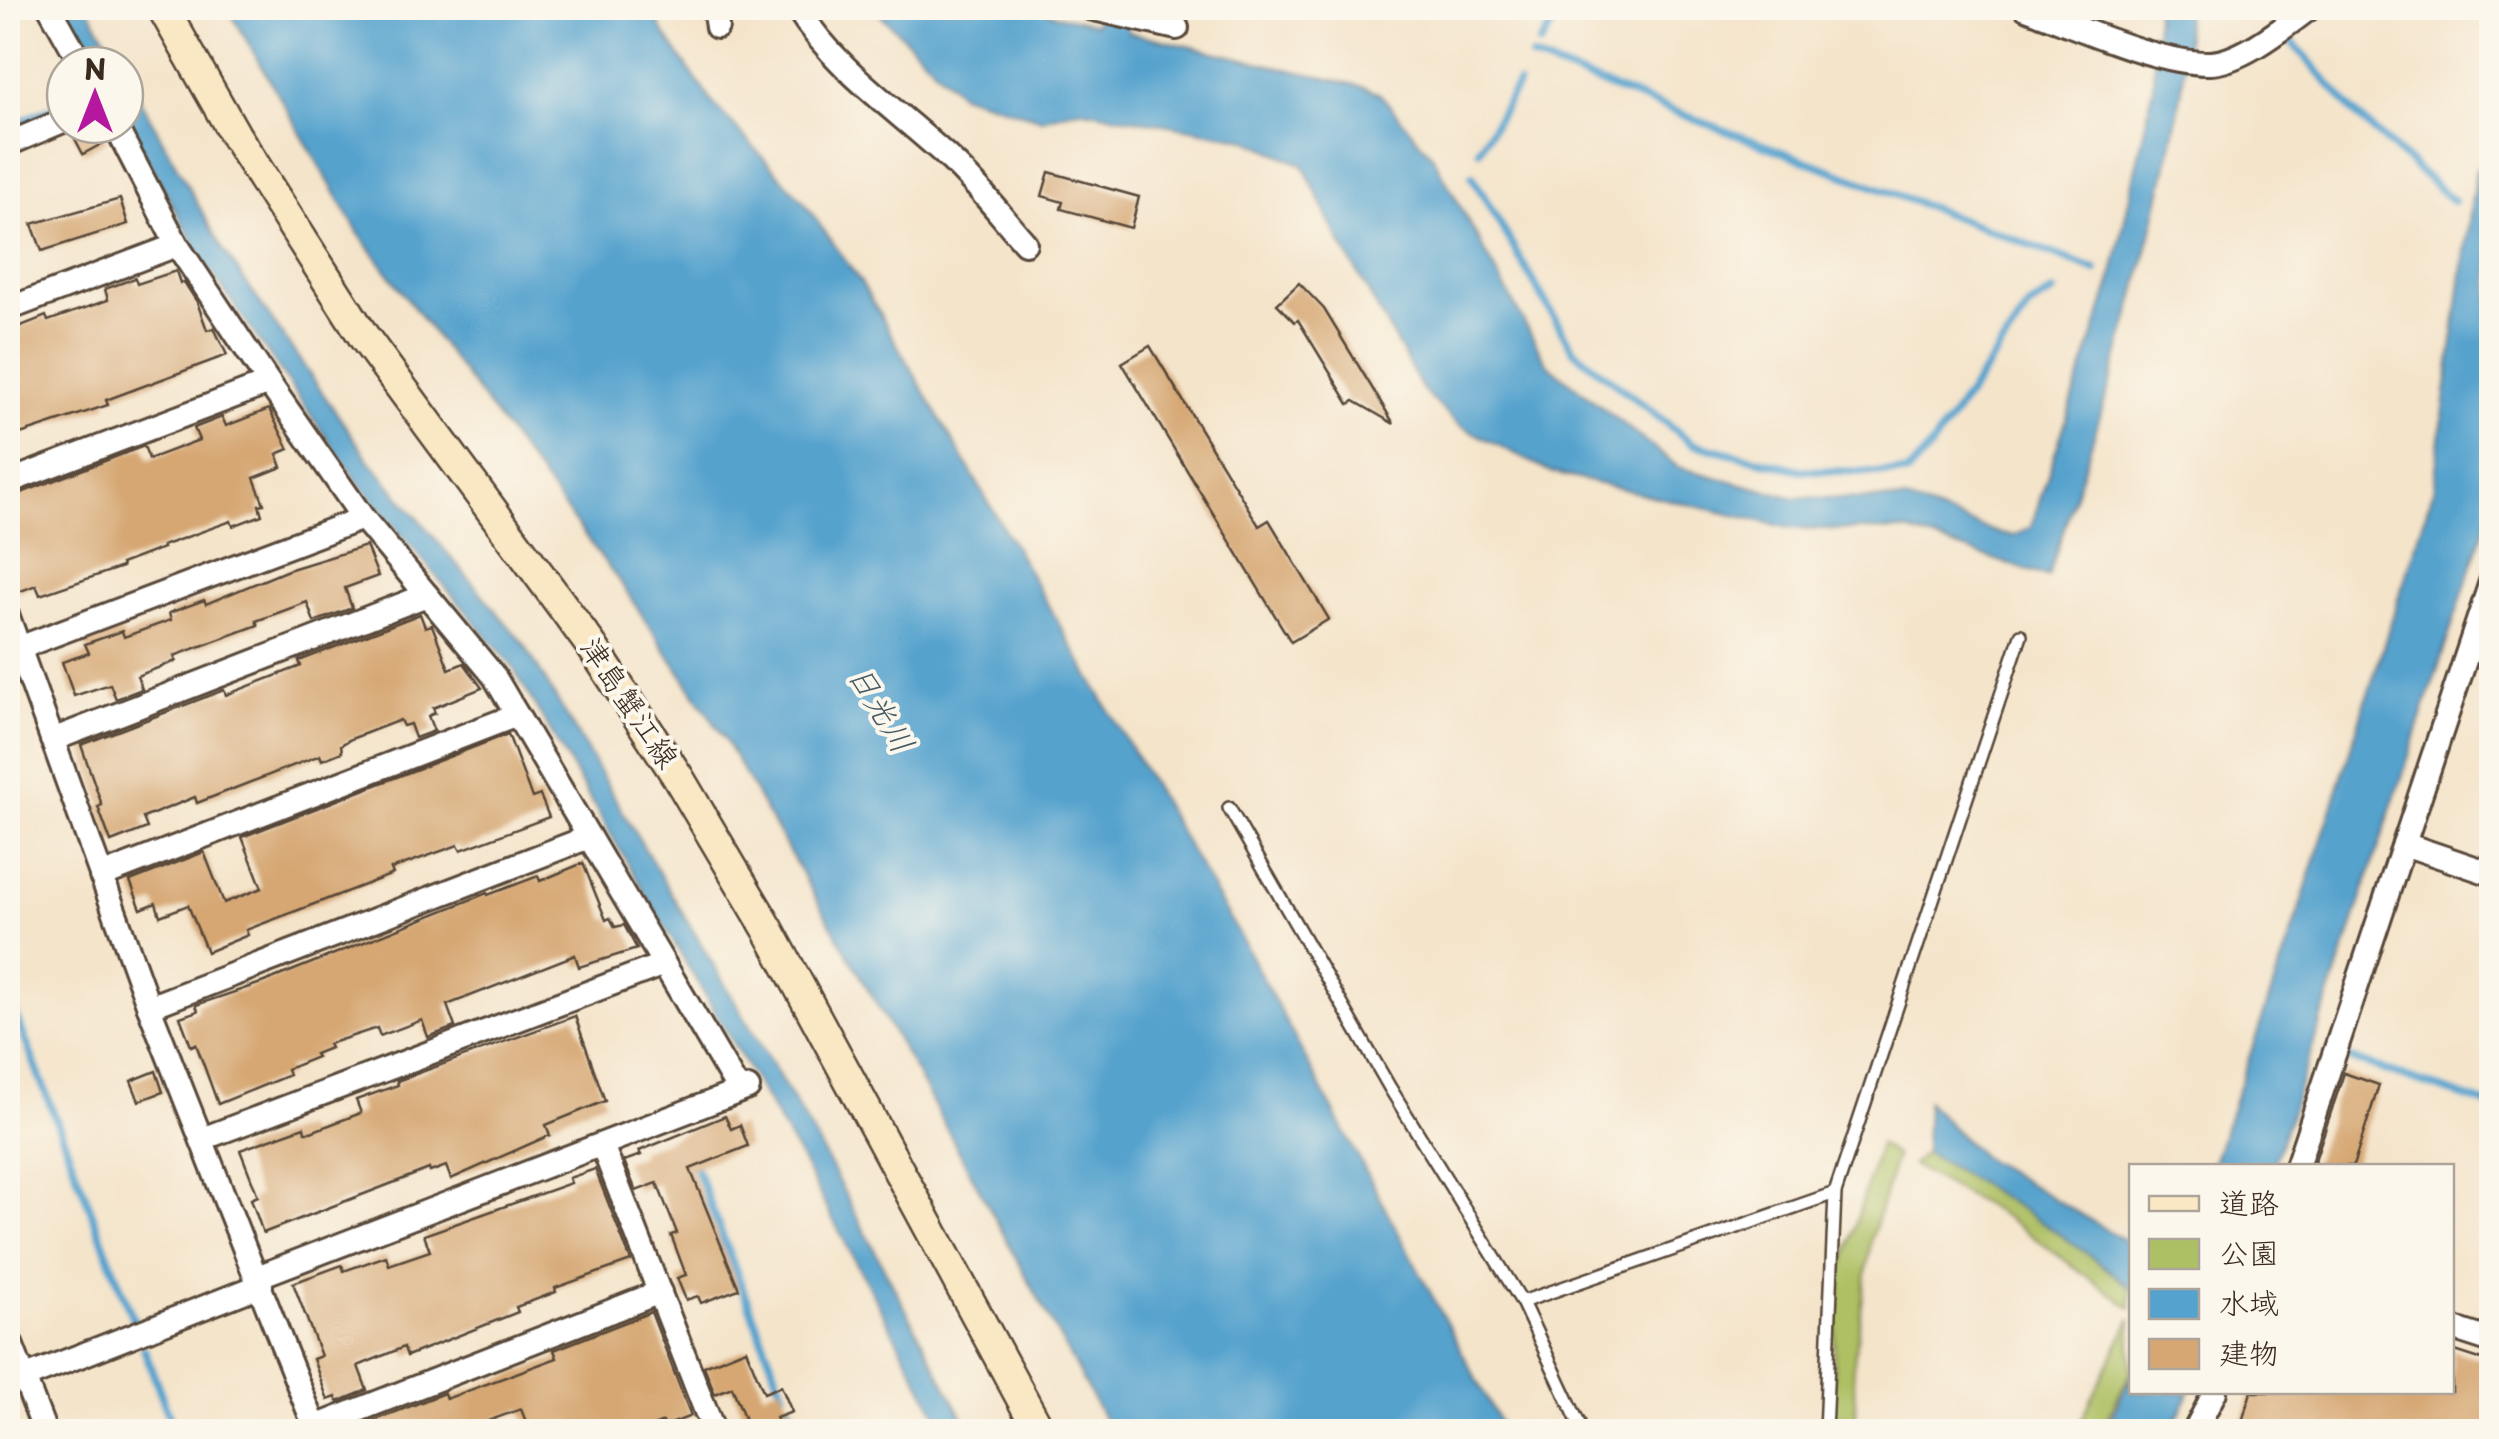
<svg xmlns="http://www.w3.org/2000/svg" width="2499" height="1439" font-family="'Playpen Sans','Klee One',sans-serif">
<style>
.green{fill:#aec064;stroke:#747541;stroke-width:2.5}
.water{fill:#54a2cd;stroke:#486676;stroke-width:2.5}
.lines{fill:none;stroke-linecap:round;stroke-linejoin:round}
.stream{stroke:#54a2cd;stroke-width:8}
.building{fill:#d6a773}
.lane-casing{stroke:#574638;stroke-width:16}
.street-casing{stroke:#574638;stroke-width:28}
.secondary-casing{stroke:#574638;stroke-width:35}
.lane{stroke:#fff;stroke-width:11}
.street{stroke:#fff;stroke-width:22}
.secondary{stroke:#fae7c3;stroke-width:30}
.labels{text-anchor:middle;stroke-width:8;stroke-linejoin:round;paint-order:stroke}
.street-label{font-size:30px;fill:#3b2a1e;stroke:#fbf7ec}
.water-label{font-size:32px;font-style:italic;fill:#455a64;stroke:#fbf7ec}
</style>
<rect width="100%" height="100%" fill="#fbf7ec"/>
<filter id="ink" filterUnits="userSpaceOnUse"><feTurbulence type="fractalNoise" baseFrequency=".01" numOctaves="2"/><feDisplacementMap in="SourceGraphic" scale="20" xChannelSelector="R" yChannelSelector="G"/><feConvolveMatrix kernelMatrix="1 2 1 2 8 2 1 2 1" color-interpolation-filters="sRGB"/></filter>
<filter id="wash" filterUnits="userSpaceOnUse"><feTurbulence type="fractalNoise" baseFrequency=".0048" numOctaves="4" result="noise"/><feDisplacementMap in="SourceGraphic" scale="40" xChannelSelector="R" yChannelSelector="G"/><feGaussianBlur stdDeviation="2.25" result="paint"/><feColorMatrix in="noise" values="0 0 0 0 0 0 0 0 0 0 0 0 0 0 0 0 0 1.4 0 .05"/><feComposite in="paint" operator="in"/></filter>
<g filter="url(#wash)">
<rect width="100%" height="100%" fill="#f4e4ca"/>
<g class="green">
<polygon points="1879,1144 1896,1156 1871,1239 1853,1368 1857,1431 1833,1432 1834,1347 1840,1276"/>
<path d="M1925,1152C1997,1193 2068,1235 2131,1288V1308L2007,1218L1912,1165Z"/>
<polygon points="2131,1318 2131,1372 2100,1431 2076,1431"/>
</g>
<g class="water">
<polygon points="65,8 88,8 121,65 98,65"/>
<polygon points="228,8 650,8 664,33 711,101 803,201 862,284 1245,945 1504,1431 1110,1431 918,1076 721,733 622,585 359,234"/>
<path d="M874,8H1038L1052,14L1095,24L1101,8H1129L1128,32L1364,87L1380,94L1433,157L1547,364L1678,467L1791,497L1906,500L2001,534L2014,536L2031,527L2111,283L2153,89L2156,8H2185C2189,69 2178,114 2165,173C2136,310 2092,444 2048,577L1908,531L1790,528L1553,473L1459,425L1424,392L1336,234L1303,165L1243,138L1078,109L1042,119L960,94Z"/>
<polygon points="125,72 222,248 369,460 524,644 816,1139 970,1431 946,1431 798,1154 512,666 359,484 204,262 125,119"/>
<polygon points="2491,155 2490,511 2273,1166 2212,1166 2291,935 2433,491 2476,169"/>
<path d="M1927,1102L1981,1156L2131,1244V1288C2068,1235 1997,1193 1925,1152Z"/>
<polygon points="2131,1377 2132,1392 2190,1392 2170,1431 2104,1431"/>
</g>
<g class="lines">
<g class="stream">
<polyline points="2292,42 2359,118 2453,201"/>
<polyline points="1540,44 1563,8"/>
<polyline points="1532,58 2096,270"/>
<polyline points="8,127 65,103"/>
<polyline points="1479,150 1518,84"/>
<polyline points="1472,176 1573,350 1693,444 1800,470 1907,473 1931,447 2030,306 2054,292"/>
<polyline points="8,995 134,1322"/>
<polyline points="2345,1057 2492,1106"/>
<polyline points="692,1158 783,1392"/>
<polyline points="144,1349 175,1432"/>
<polyline points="788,1405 798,1432"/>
</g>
</g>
<g id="blocks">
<g class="building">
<polygon points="79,125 100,125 107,141 83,154 72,133"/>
<polygon points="1049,172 1139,197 1131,228 1061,209 1063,202 1042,196"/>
<polygon points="120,199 128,224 42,251 32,224"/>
<polygon points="176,271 180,283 184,282 197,302 207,330 214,328 227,355 106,400 108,405 8,438 8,331 46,316 48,321 108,300 105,289 135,278 137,284"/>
<polygon points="1299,283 1324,309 1394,424 1354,401 1349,404 1298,320 1295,322 1277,304"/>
<polygon points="1150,346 1259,526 1269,520 1329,619 1291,642 1122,363"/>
<polygon points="269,409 289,449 277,454 282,467 254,478 264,504 259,505 262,515 233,526 231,521 162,546 163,548 121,564 122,567 40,595 36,585 16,593 8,573 8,498 144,446 149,459 199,440 194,428 222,417 226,426"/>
<polygon points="366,546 378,576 345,588 352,608 314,622 307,602 256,621 258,625 174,656 176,661 137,676 142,689 116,699 110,684 74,696 62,662 89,653 85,644 122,631 124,637 171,620 169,613 204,600 206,604 288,570"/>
<polygon points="420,614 425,627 432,625 449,669 464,663 482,688 433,708 435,713 428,716 434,731 415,738 410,724 403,726 400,720 351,739 341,745 342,752 322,760 320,755 197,803 195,797 143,818 147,828 111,842 98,807 102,805 81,745 224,690 226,695 301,666 299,661"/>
<polygon points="508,734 532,798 540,795 549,817 461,850 458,845 391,869 393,874 246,930 248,935 207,952 188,905 160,916 156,903 141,909 130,881 204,852 224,903 262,888 242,837"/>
<polygon points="583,863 606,920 610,918 615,927 624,925 637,949 579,967 575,955 447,1005 455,1027 428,1037 422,1020 380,1036 377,1028 328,1044 330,1048 315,1054 317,1057 287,1069 289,1075 218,1104 196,1044 191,1046 180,1017 198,1011 196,1005 264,982 487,893 488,895 538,876 540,881"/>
<polygon points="575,1016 605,1101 546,1125 550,1135 451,1179 446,1166 430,1172 429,1169 263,1233 251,1199 258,1196 240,1150 304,1127 305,1132 311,1132 361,1113 356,1100 398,1085 397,1081"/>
<polygon points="156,1071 163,1092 139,1101 131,1081"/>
<polygon points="2344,1073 2379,1085 2353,1166 2313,1166"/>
<polygon points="725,1116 731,1129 740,1125 748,1146 690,1169 739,1289 701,1303 698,1296 686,1300 677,1278 686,1275 671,1235 677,1233 657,1183 636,1191 624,1161 641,1155 639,1151"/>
<polygon points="595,1169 631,1261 555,1288 556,1292 516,1307 518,1312 407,1356 404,1347 358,1366 367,1390 338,1402 336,1397 328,1400 313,1359 321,1356 293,1283 342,1265 344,1271 386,1256 389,1265 430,1251 424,1235 571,1183 569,1178"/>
<polygon points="651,1312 691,1416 665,1426 663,1422 638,1432 530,1432 521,1409 458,1432 345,1432 444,1393 446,1399 557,1358 554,1350"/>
<polygon points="746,1349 764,1393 781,1386 792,1412 776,1418 781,1432 750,1432 732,1387 715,1394 704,1366"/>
<polygon points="2452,1350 2492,1363 2492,1432 2239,1432 2251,1392 2452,1392"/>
</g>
</g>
</g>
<g filter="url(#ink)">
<use href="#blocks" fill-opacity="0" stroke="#574638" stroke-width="2.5"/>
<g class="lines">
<defs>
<g id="lane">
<polyline points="1229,808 1390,1088 1522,1302 1583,1432"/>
<polyline points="1522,1302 1835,1193"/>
<polyline points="1721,1432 1730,1427"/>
<polyline points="1825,1432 1835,1193 2021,635"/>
</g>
<g id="street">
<polyline points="50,8 82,65"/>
<polyline points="714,8 717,27"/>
<path d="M797,8C836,71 899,111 952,161C979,186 1001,216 1025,243"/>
<polyline points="1090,8 1177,28"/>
<path d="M2026,8C2076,26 2157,64 2210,63C2242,62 2285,26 2310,8"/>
<polyline points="115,125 177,245 269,383 363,518 494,676 739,1091"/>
<polyline points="8,144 65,120"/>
<polyline points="8,309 177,245"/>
<polyline points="8,482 269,383"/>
<polyline points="8,617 149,1007 317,1432"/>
<polyline points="8,652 363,518"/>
<polyline points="52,740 427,595"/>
<polyline points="2404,844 2492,874"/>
<polyline points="101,876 517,715"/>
<polyline points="149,1007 589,837"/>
<polyline points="202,1139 664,964"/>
<polyline points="602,1145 714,1432"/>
<polyline points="2297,1166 2492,579"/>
<polyline points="257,1277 748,1088"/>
<polyline points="2452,1328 2492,1341"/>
<polyline points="8,1336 45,1432"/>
<polyline points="8,1384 261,1285"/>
<polyline points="315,1427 660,1292"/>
<polyline points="2194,1432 2215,1392"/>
</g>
<polyline id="secondary" points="163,8 235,135 364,337 591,645 678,777 768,929 1040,1432"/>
</defs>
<use href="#lane" class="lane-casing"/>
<use href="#street" class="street-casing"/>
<use href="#secondary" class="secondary-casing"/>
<use href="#lane" class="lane"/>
<use href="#street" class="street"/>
<use href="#secondary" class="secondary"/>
</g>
</g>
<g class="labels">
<g class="street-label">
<text transform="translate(629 703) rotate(56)" y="10">津島蟹江線</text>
</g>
<g class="water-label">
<text transform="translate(881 709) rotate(59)" y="11">日光川</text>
</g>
</g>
<rect width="2499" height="1439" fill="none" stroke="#fbf7ec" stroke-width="40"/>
<rect x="2129" y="1164" width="325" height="230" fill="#fbf7ec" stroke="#aea59a" stroke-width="2.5"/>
<rect x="2149" y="1196" width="50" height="15" fill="#fae7c3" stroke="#aea59a" stroke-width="2.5"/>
<text x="2219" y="1214" font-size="30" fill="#3b2a1e">道路</text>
<rect x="2149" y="1239" width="50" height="30" fill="#aec064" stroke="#aea59a" stroke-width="2.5"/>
<text x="2219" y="1264" font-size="30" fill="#3b2a1e">公園</text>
<rect x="2149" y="1289" width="50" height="30" fill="#54a2cd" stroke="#aea59a" stroke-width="2.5"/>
<text x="2219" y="1314" font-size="30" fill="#3b2a1e">水域</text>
<rect x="2149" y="1339" width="50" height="30" fill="#d6a773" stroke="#aea59a" stroke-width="2.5"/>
<text x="2219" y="1364" font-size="30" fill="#3b2a1e">建物</text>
<g transform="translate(95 95)"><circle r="48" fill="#fbf7ec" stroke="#aea59a" stroke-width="2.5"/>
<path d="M0-8L18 38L0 25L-18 38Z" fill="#b5179e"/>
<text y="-15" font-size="28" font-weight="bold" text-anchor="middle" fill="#3b2a1e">N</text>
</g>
</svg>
